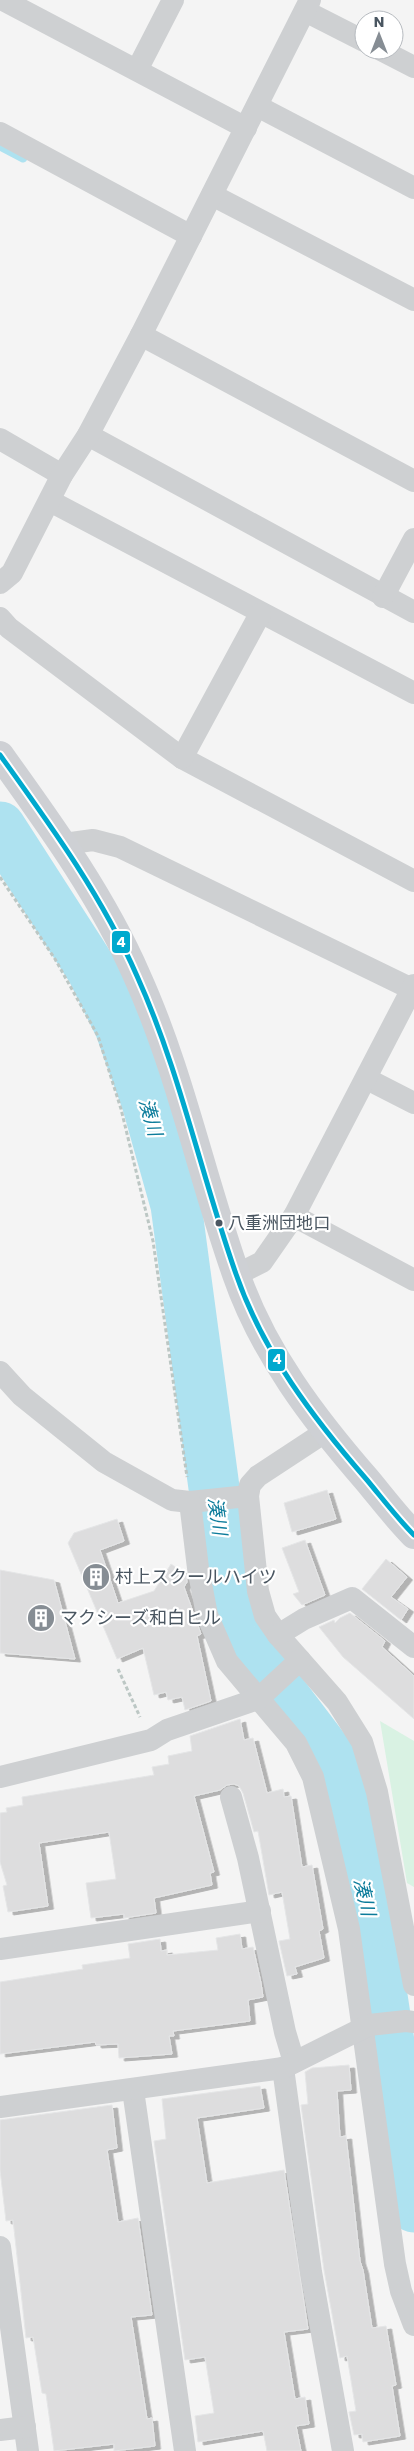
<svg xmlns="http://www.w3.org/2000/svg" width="414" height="2451" font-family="Poppins,'Noto Sans JP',sans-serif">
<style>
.green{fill:#d9f2e3}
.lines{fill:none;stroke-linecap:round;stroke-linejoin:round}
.stream{stroke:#aee2f0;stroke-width:9}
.river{stroke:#aee2f0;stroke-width:51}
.building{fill:#ddddde;stroke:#e5e6e7;filter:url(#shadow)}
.path{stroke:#bcc7c4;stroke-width:3;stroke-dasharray:4 2.5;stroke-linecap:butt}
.street{stroke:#ced0d2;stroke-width:22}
.secondary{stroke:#ced0d4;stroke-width:28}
.bus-1-casing{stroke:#fff;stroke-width:9}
.bus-1{stroke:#00a9ce;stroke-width:5}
.bus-dot{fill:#4a5661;stroke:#fff;stroke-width:2}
.labels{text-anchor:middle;stroke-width:4.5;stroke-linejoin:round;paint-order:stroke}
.bus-label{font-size:17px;fill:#4a5661;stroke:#fff;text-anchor:start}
.poi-label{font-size:18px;fill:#4a5661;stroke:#fff;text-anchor:start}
.water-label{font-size:19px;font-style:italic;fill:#0c7c9b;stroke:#fff}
.line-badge{stroke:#fff;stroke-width:2}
.badge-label{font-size:14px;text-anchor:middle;font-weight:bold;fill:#fff}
</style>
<defs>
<filter id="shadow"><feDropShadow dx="5.5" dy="3" stdDeviation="0" flood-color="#0004"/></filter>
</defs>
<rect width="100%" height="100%" fill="#f4f4f4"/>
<polygon class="green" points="380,1721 414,1741 414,1887 407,1883"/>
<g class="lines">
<polyline class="stream" points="0,146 23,158"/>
<polyline class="river" points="0,827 92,970 120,1027 147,1102 176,1205 233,1629 334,1762 372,1930 414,2207"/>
</g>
<g class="building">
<polygon points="327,1490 336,1519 292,1532 284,1503"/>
<polygon points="117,1519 124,1541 100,1550 118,1603 154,1591 171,1564 186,1574 187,1582 184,1587 201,1634 197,1636 211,1701 185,1710 182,1697 168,1700 166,1692 154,1695 143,1648 117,1659 68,1543 74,1533"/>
<polygon points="305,1540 325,1595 302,1605 293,1594 299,1592 282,1548"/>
<polygon points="386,1559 407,1577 391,1597 408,1609 401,1620 362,1589"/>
<polygon points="0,1570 54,1580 75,1659 0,1653"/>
<polygon points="350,1613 385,1641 382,1647 414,1676 414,1719 343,1657 319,1627 334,1620 335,1623 340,1618"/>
<polygon points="240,1719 244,1740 253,1738 267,1793 283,1789 284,1797 291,1796 302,1867 312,1865 323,1929 319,1931 324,1958 295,1967 297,1974 287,1976 279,1941 290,1939 282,1892 269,1895 258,1831 254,1832 243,1793 239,1786 234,1784 227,1785 220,1790 194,1796 214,1872 210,1873 212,1885 154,1898 156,1913 124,1918 124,1914 91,1918 86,1883 116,1879 109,1832 39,1843 48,1906 8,1912 3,1886 7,1885 0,1862 0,1813 7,1812 6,1808 23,1805 22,1797 154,1775 152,1767 169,1764 168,1756 192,1751 190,1736"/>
<polygon points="240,1934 242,1949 253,1947 261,1983 263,1997 248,2000 250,2021 173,2031 174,2036 169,2036 172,2054 119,2058 118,2044 96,2045 95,2042 0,2054 0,1982 83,1969 82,1965 130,1958 128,1944 160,1939 161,1951 167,1950 167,1955 218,1950 216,1938"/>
<polygon points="349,2065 351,2090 337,2091 340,2137 346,2136 360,2261 363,2270 372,2328 386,2326 396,2385 392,2386 400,2436 363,2442 362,2434 354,2435 349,2412 356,2411 347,2356 340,2358 324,2270 301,2105 308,2104 305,2072 312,2068"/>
<polygon points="260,2086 264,2108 197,2118 207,2183 284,2170 308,2329 284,2332 295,2399 305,2397 309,2424 296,2426 301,2451 267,2451 263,2431 198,2442 195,2416 214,2413 205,2357 185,2360 154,2141 166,2139 162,2099"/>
<polygon points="112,2105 117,2148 107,2150 118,2222 138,2218 152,2315 131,2317 147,2419 152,2418 155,2446 114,2451 114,2444 54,2451 46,2394 42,2393 33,2337 26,2338 13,2220 6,2221 0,2170 0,2120"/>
</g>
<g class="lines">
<g class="path">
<polyline points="0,877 55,959 98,1036 121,1109 153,1241 187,1477"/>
<polyline points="118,1669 140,1717"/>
</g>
<g class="street">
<polyline points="3,0 246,128"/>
<polyline points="305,11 364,41"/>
<polyline points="381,50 414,67"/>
<polyline points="137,70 173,0"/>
<polyline points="257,106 414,188"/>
<polyline points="0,133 191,236"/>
<polyline points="212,195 414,300"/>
<polyline points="141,335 414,481"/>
<polyline points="88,435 414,612"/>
<polyline points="0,439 62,475"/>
<polyline points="50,501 414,693"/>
<polyline points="0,583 12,573 62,475 88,435 141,335 310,0"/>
<polyline points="383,597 414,539"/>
<polyline points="0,618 9,628 182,758 414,881"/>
<polyline points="182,758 260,614"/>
<polyline points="64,844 93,840 120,847 412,989"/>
<polyline points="367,1079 414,1103"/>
<polyline points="294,1216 414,1280"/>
<polyline points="236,1275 262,1262 294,1216 414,985"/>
<polyline points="0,1372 22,1396 104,1462 172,1500 190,1502 248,1496"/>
<polyline points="325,1432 258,1476 250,1485 248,1496 258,1591 265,1616 278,1635 337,1702 362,1742 377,1792 414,1985"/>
<polyline points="190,1502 198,1568 207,1615 227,1661 296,1743 313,1777 349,1929 395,2264 401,2291 414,2325"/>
<polyline points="278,1635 304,1619 352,1598 414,1647"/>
<polyline points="0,1777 151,1740 167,1730 258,1699 300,1660"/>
<polyline points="231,1797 248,1858 285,2032 294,2062"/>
<polyline points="0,1949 260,1911"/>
<polyline points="283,2068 311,2272 343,2451"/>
<polyline points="133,2090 185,2451"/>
<polyline points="0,2107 283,2068 369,2025 406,2021 414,2022"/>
<polyline points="0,2247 28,2451"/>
<polyline points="0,2430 25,2427"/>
</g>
<path class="secondary" d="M0,755C51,826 102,896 137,976C180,1071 201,1175 236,1274C263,1352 313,1418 367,1480C382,1498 397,1518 414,1535"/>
<defs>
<path id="bus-1" d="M0,755C51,826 102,896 137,976C180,1071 201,1175 236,1274C263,1352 313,1418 367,1480C382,1498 397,1518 414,1535"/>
</defs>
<use href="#bus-1" class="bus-1-casing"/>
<use href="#bus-1" class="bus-1"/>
</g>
<defs>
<symbol id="building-disc" viewBox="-11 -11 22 22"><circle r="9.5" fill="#868d94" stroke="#fff"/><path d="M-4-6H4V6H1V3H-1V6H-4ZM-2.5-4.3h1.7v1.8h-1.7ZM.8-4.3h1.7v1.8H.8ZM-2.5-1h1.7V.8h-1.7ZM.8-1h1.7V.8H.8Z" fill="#fff"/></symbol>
</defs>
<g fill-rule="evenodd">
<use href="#building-disc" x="80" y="1561" width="32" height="32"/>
<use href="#building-disc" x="25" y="1602" width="32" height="32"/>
</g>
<circle class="bus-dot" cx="219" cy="1223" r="4.5"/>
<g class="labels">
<g class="bus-label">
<text x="228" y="1229">八重洲団地口</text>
</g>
<g class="poi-label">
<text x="115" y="1583">村上スクールハイツ</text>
<text x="60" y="1624">マクシーズ和白ヒル</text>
</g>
<g class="water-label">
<text transform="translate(151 1117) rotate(74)" y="7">湊川</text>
<text transform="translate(218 1516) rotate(82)" y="7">湊川</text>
<text transform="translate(365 1897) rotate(77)" y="7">湊川</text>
</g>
</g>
<g class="line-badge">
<rect x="111" y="930" width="20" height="24" rx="5" fill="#00a9ce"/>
<rect x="267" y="1348" width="19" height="24" rx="5" fill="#00a9ce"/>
</g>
<g class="badge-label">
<text x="121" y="947">4</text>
<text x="277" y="1364">4</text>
</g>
<g transform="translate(379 35)"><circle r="24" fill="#ffffff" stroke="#b7bbc0"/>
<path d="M0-4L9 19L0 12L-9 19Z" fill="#868d94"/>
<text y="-8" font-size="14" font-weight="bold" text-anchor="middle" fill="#4a5661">N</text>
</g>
</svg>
